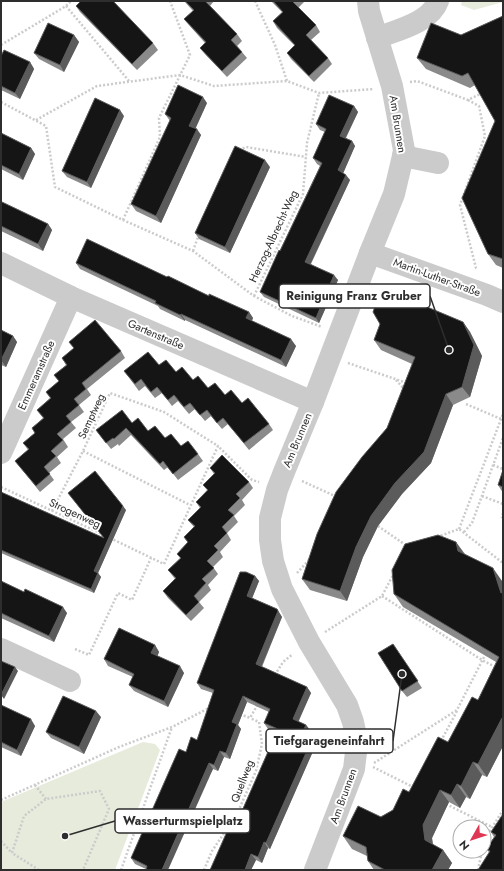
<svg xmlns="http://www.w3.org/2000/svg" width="504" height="871" font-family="Jost,sans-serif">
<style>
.green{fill:#e6ebdc}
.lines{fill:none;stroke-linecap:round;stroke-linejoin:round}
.path{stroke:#cbcbcb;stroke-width:2.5;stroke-dasharray:2 2;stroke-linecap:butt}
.minor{stroke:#cbcbcb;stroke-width:22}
.wall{fill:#8a8a8a}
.shaded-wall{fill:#5b5b5b}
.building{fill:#151515;stroke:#5b5b5b}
.labels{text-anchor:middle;stroke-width:4;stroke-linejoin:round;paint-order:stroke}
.street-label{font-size:11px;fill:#2e2e2e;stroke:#fff}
.leader{fill:none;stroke:#2e2e2e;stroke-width:1.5}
.callout-dot{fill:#2e2e2e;stroke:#fff;stroke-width:1.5}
.callout{fill:#fff;stroke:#2e2e2e;stroke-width:1.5}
.callout-label{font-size:12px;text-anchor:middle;font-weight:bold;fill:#2e2e2e}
</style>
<rect width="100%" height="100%" fill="#fff"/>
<g class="green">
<polygon points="462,1 503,1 503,2 474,10 461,5"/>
<polygon points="143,742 155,744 160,750 115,870 1,870 1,802"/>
</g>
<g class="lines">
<g class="path">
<polyline points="255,1 275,45 287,81"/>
<polyline points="66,6 129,81"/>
<polyline points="1,45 66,6 71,1"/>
<polyline points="410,82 417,81 468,100 482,93"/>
<polyline points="468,100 479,106 485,136 460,205 476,268 477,269"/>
<polyline points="1,102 46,126 55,187 123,220 193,251 254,296 292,316 322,327"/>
<polyline points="36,120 97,86 180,75 214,86 287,81 319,93 374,89"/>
<polyline points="239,150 246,147 306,157"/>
<polyline points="123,220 160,137 159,118 190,55 170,1"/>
<polyline points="193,251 199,234"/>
<polyline points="254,296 303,194 307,143 319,93"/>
<polyline points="348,363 407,383"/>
<polyline points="396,380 405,390"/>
<polyline points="466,404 501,419"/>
<polyline points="83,451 190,505"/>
<polyline points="493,465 503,469"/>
<polyline points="302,481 337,497"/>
<polyline points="1,487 102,534"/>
<polyline points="482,496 503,504"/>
<polyline points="52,511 83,451 110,393 164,412 218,446"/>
<polyline points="503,513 502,517 503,517"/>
<polyline points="378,526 407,546"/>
<polyline points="459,529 503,414"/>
<polyline points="464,532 472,523 503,438"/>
<polyline points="437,537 459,529 503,563"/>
<polyline points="110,538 164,564 218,446 252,480 259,482"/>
<polyline points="297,573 308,561 310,557"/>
<polyline points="382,596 482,660 503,671"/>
<polyline points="325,632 382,596 394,573"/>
<polyline points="75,649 89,655 118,593 132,600 151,558"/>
<polyline points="275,675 283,662 293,654"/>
<polyline points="240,714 250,718 258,704"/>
<polyline points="441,741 457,711"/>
<polyline points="374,763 457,710 485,655"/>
<polyline points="373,767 415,788"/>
<polyline points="35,785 46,799"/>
<polyline points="1,800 119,747 172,727 211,707"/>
<polyline points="446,804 492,827"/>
<polyline points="1,841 12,853"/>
<polyline points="484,842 485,839 503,810"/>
<polyline points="39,870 12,853 24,816 46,799 100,791 109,809 83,870"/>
<polyline points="121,870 172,727"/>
<polyline points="204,870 212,851 237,814 256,771 262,744 259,722 250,718"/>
<polyline points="478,870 482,851"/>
</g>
<g class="minor">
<path d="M377,38C397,30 430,23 438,1"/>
<polyline points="403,156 438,163"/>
<polyline points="370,253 487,295 503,302"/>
<polyline points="1,263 71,297 313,402"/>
<polyline points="1,453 71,297"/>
<polyline points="1,649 70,681"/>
<polyline points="315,870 354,769 356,752 356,736 353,722 347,705 309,642 282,589 273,561 270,540 270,518 277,490 284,472 313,402 370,253 394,194 403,156 404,150 392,86 369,11 368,1"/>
</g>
</g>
<g class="wall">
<polygon points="184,1 214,1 210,6 237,34 242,41 237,46 247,58 227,77 205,54 200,48 205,43 189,25 184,19 193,11"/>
<polygon points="271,1 305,1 298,8 316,25 320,32 311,40 328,58 332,64 314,82 291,59 287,53 295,46 277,28 273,21 282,12"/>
<polygon points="76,6 153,43 158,50 137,70 80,12"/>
<polygon points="503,16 503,268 496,265 488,254 495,121 475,85 470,88 426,69 417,58 461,35"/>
<polygon points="74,35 79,42 64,72 39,59 34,53"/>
<polygon points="1,56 30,62 34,69 20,99 1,90"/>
<polygon points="207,103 195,128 201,135 161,223 136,211 131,204 170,121 165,114"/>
<polygon points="354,106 358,112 346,138 352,141 355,146 343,173 350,180 311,264 338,280 319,323 264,297 260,292 320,166 317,164 313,158 325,132 320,130 316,124"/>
<polygon points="124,116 91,188 67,177 62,171"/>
<polygon points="1,133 31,148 35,154 23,180 1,169"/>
<polygon points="270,167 230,253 199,239 195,233"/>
<polygon points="1,203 48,224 52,230 43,251 1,231"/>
<polygon points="76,263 167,277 209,296 249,312 253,318 252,321 296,346 286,367 185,320 185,321 160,309 158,306 80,269"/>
<polygon points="463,322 470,332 482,356 470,397 453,405 431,463 402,494 378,526 363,557 347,601 310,590 302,579 387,428 412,364 381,350 374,340"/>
<polygon points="1,330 13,336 17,342 6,367 1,365"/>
<polygon points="69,342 121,351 125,358 87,389 91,395 79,405 84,412 71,422 76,428 63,439 68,447 57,457 61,463 49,473 54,480 40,492 20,467 15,461 28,450 23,443 35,433 32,428 43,418 37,410 50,398 46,392 59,381 54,375 66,365 62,358 74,348"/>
<polygon points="159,365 176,372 208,388 242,403 269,424 273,430 249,450 228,424 222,429 211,416 205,421 195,409 189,414 178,401 172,406 162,393 155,398 145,386 139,391 124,371"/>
<polygon points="132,423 198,454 203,461 178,480 168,467 164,470 131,435 119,446 118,444 111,449 96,430"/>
<polygon points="210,468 249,482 253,488 242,500 245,505 234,516 238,522 227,533 231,540 220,552 223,557 213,567 218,574 208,585 211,590 199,602 204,608 191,621 168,598 163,591 175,579 168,570 180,558 177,554 188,543 184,537 194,527 188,520 200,508 196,502 207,490 203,485 214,474"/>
<polygon points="503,470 503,493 498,485"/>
<polygon points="1,492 104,538 68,493 126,510 98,573 101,577 94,593 1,553"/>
<polygon points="456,542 465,554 502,581 503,584 503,746 487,777 482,775 470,799 466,797 460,808 449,802 432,838 433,845 443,850 452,863 448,870 374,870 368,861 367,856 352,849 343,836 393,810 409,792 448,742 478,700 496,662 403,607 394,594"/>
<polygon points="255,576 259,581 252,598 277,609 282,617 262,667 307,687 311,693 298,721 306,725 310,730 305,741 310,744 314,749 270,849 268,848 262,863 256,860 251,870 234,829 277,733 268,729 264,723 269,712 247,702 238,725 241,729 230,759 224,757 218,771 213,769 146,869 135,864 131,858 186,752 197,740 213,693 201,689 197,683"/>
<polygon points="1,581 67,613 54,642 1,618"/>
<polygon points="393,644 422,688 407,697 402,691"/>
<polygon points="155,645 159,652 157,656 184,673 168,707 134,691 129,685 133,677 108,666 104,659"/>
<polygon points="1,705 35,726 21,756 1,747"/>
<polygon points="101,717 84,754 51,738 46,732"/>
<polygon points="503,814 489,852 486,849 494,837 491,832"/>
</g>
<g class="shaded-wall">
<polygon points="74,35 79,42 64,72 60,65"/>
<polygon points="30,62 34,69 20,99 15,93"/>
<polygon points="203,97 207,103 194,132 189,126"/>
<polygon points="354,106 358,112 344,141 340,136"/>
<polygon points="120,110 124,116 91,188 87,182"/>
<polygon points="197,129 201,135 161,223 156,216"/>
<polygon points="352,141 355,146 342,176 338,170"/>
<polygon points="31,148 35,154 23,180 19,174"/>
<polygon points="265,160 270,167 230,253 225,247"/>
<polygon points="346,175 350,180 309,267 305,262"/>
<polygon points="48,224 52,230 43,251 38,244"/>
<polygon points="334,275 338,280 319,323 316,318"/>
<polygon points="249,312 253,318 250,324 246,318"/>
<polygon points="181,314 185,320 185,321 180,315"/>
<polygon points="463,322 470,332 482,356 470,397 462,387"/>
<polygon points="13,336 17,342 6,367 1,360"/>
<polygon points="291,339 296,346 286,367 281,360"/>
<polygon points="446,394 453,405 431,463 402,494 378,526 363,557 347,601 340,591 356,547 371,516"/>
<polygon points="123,506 126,510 98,573 101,577 94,593 91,589 94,571"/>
<polygon points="456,542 465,555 458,551"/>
<polygon points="493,568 502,581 503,584 503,597 501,593"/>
<polygon points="255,576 259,581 251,601 247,596"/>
<polygon points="63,607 67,613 54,642 49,636"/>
<polygon points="277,609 282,617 260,670 256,664"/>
<polygon points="155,645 159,652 156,660 151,653"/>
<polygon points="180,666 184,673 168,707 164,701"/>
<polygon points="15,667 18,671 4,699 1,695"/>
<polygon points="307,687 311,693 297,725 293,719"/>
<polygon points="243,696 247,702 238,725 241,729 230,759 226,753 232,722"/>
<polygon points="96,711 101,717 84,754 79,747"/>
<polygon points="502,718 503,720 503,746 487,777 478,764"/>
<polygon points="31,719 35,726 21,756 17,750"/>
<polygon points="306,725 310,730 303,745 299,739"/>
<polygon points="310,744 314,749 270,849 266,843"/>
<polygon points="220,751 224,757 218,771 214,765"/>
<polygon points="473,762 482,775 470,799 461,786"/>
<polygon points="209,763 213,769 168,870 162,870"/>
<polygon points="457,784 466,797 460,808 451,795"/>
<polygon points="440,790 449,802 432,838 434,853 425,840 423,825"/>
<polygon points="264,842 268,848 262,863 258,857"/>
<polygon points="443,850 452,863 448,870 432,870"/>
<polygon points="251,854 256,860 251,870 245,870"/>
</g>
<g class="building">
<polygon points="81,1 113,1 153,43 132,64 76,6"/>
<polygon points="185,1 205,1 237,34 231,40 242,52 222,71 200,48 206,42 184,19 194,10"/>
<polygon points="273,1 294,1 293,2 316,25 306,35 328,58 309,76 287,53 295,45 273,21 283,12"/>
<polygon points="503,16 503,259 488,254 462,198 495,121 468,73 462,76 417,58 431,23 461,35"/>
<polygon points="48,23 74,35 60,65 34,53"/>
<polygon points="4,50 30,62 15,93 1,86 1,56"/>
<polygon points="178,85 203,97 189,126 197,129 156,216 131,204 171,118 165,114"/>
<polygon points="329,95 354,106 340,136 352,141 338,170 346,175 305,262 334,275 316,318 260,292 279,250 280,251 322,163 313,158 326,129 316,124"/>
<polygon points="95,98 120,110 87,182 62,171"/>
<polygon points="1,133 31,148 19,174 1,165"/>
<polygon points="235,146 265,160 225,247 195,233"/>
<polygon points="2,202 48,224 38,244 1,226 1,203"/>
<polygon points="87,239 167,277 168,276 209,296 209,294 249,312 246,318 291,339 281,360 181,314 180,315 155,303 156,301 76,263"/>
<polygon points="389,291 463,322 474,345 462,387 446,394 424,452 395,483 371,516 356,547 340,591 302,579 317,534 336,492 362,457 387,428 415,357 374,340 380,324 373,312 379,295"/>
<polygon points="95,320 121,351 82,383 86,389 74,399 79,405 66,416 71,422 57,434 63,440 51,451 56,456 44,467 50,474 36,486 15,461 29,449 23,443 35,433 32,428 44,418 37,410 51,398 46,392 59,381 54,375 67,365 62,358 74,348 69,342"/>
<polygon points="1,330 13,336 1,360"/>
<polygon points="148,352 159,365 166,360 176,372 182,367 193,380 198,376 208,388 215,383 225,395 231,390 242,403 248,398 269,424 244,443 223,418 217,423 207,410 200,415 190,403 184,407 174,395 168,400 157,387 151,392 141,379 135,384 124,371"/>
<polygon points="122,410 132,423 138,418 148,431 155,426 165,438 171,434 181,446 188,441 198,454 173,474 163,461 160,464 126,428 114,439 113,438 106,443 96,430"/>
<polygon points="222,455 249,482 236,494 240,498 228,510 234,515 222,527 227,533 214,546 218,550 207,561 214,568 202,579 206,583 194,596 199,602 186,615 163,591 176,578 168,570 181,558 177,554 188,542 184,537 195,526 188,520 201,507 196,502 208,490 203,485 215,473 210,468"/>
<polygon points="503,470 503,487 498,485"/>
<polygon points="95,471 123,506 94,571 98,573 91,589 1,550 1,492 104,538 68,493"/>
<polygon points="438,535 456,542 458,551 493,568 501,593 503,592 503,718 502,718 478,764 473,762 461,786 457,784 451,795 440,790 423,825 425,840 443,850 432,870 385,870 368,861 366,847 343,836 358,806 381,817 393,810 403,789 409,792 438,737 448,742 472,697 478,700 499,657 394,594 392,570 405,544"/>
<polygon points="240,572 246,572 255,576 247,596 277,609 278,611 256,664 307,687 293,719 306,725 299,739 310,744 266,843 264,842 258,857 251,854 245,870 210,870 229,827 234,829 278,729 264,723 270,709 243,696 232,722 237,724 226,753 220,751 214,765 209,763 162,870 146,870 147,866 131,858 179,749 186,752 191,737 197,740 214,690 197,683"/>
<polygon points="1,581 24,592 25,589 63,607 49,636 1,613"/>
<polygon points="119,628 155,645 151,653 180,666 164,701 129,685 134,674 104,659"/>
<polygon points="393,644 418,681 402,691 378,653"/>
<polygon points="1,661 15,667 1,695"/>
<polygon points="63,696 96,711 79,747 46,732"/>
<polygon points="1,705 31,719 17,750 1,742"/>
<polygon points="503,814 503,870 478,870 490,851 486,849 496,835 491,832"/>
</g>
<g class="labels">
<g class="street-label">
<text transform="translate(398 124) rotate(81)" y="4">Am Brunnen</text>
<text transform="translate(273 236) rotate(-65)" y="4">Herzog-Albrecht-Weg</text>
<text transform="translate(437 277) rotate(20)" y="4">Martin-Luther-Straße</text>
<text transform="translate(156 334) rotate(23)" y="4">Gartenstraße</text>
<text transform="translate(36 375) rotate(-66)" y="4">Emmeramstraße</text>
<text transform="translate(91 416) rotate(-65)" y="4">Semptweg</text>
<text transform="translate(297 440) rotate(-67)" y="4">Am Brunnen</text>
<text transform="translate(75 513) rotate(25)" y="4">Strogenweg</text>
<text transform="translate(242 781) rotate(-69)" y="4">Quellweg</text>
<text transform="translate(343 796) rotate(-70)" y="4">Am Brunnen</text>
</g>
</g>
<path class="leader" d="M449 350L430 296M402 674L393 741M65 836L115 821"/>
<g class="callout-dot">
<circle cx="449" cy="350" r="4"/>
<circle cx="402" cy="674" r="4"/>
<circle cx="65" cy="836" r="4"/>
</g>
<g class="callout">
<rect x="279" y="284" width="151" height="24" rx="4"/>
<rect x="266" y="729" width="127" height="24" rx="4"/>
<rect x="115" y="809" width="135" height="24" rx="4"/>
</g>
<g class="callout-label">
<text x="354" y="300">Reinigung Franz Gruber</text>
<text x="329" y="745">Tiefgarageneinfahrt</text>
<text x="183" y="825">Wasserturmspielplatz</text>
</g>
<rect width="504" height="871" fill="none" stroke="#2e2e2e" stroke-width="4"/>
<g transform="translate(472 839) rotate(231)"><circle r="19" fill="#ffffff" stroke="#ababab"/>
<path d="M0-3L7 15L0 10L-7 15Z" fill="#df3753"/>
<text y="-6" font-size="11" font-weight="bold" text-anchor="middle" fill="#2e2e2e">N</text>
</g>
</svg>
